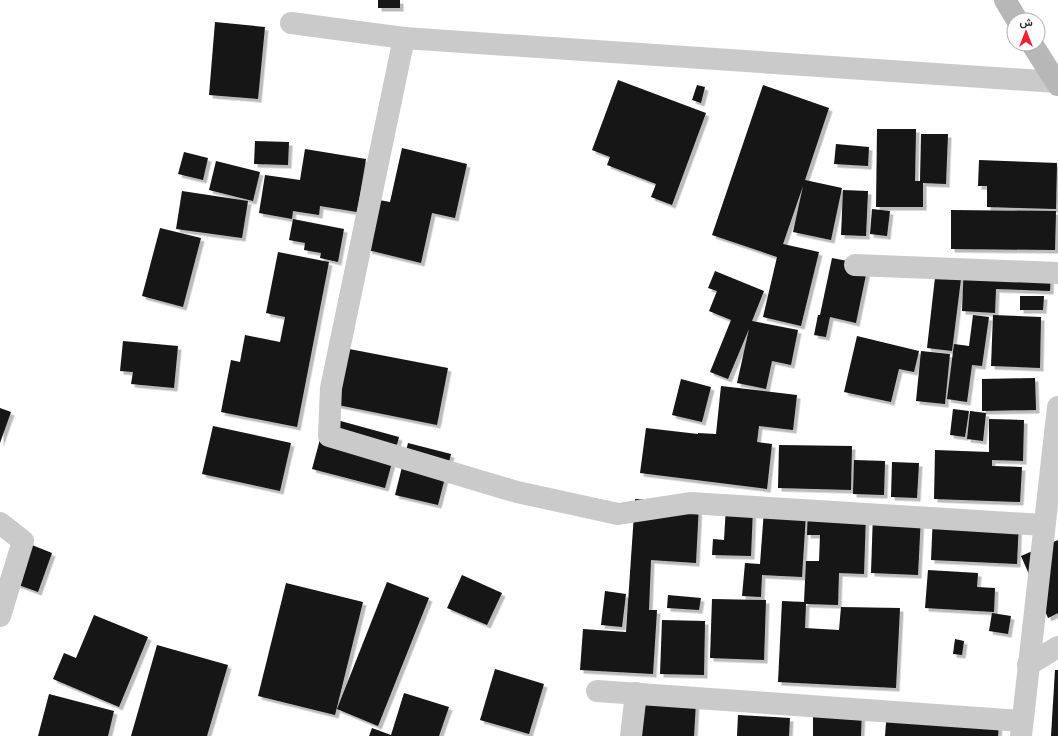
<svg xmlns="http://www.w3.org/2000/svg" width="1058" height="736" font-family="'Titillium Web',Vazirmatn,sans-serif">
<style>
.building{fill:#141414;filter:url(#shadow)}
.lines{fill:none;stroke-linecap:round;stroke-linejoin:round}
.minor{stroke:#cacaca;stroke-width:22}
.secondary{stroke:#b7b7b7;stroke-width:22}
</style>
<defs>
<filter id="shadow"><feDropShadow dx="3.5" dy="3.5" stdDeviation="0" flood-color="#0004"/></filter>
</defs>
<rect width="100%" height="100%" fill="#fff"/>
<g class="building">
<rect x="378" y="0" width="22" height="8"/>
<polygon points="215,22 265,27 258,99 209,95"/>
<polygon points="618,80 706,113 672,205 651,197 656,184 607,165 610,157 592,150"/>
<polygon points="697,85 705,87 701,103 692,100"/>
<polygon points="763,85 829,108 805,180 842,188 831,240 793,232 803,186 783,244 819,252 801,326 763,317 777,257 712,235"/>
<polygon points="877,129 916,129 915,181 920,181 921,134 948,134 946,184 923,183 923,207 876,207"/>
<polygon points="255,141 289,142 288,165 254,164"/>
<polygon points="836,144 869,147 868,166 834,164"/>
<polygon points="402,148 467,164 455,218 432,213 421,263 368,250 379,200 390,202"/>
<polygon points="305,149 366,159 357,212 320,206 319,215 293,211 292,219 259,213 265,175 300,180"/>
<polygon points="184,152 208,158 203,180 178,174"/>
<polygon points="979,160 1057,163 1056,209 987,207 987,186 978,186"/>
<polygon points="216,161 260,172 253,201 209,190"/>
<polygon points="843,190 868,191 866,236 841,235"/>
<polygon points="182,191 248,201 242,238 176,229"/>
<polygon points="872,209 890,211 887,236 870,234"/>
<polygon points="951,210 1056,211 1055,250 951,249"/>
<polygon points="293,219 344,229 338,262 320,258 321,253 304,250 305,243 289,240"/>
<polygon points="160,228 201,238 183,307 142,296"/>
<polygon points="278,252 329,262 297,427 221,412 231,360 240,362 245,335 280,342 285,317 266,313"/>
<polygon points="832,258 868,265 856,323 830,317 826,337 814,335 818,315 820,315"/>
<polygon points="937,260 963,263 952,351 927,348"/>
<polygon points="964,263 1051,268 1050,291 996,289 995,313 962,311"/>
<polygon points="715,271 764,291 752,321 798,330 791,365 772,361 766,389 737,383 749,329 728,379 710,372 731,320 709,311 717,291 708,288"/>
<polygon points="1020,296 1044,296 1043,310 1020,310"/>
<polygon points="973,315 989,317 982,366 972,365 967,402 947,399 954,344 969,346"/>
<polygon points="993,315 1041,317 1040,368 991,366"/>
<polygon points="857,336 919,351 914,372 899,369 891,402 844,392"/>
<polygon points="123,341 178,346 174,388 131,384 133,372 120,371"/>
<polygon points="344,348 448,368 437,425 333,404"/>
<polygon points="921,351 950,354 945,404 916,401"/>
<polygon points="1035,378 1036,410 982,411 982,379"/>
<polygon points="681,379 711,387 702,422 672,415"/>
<polygon points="721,386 797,395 793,430 759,426 757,442 772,444 767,489 640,473 646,428 698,434 698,433 716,434"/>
<polygon points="0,408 11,412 0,443"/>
<polygon points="953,409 969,411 965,437 950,435"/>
<polygon points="970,411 986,413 983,441 967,439"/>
<polygon points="326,417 399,437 385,488 312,469"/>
<polygon points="989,419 1024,420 1023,461 992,460 992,466 1022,467 1020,502 934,499 935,450 989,452"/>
<polygon points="213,426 291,443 280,491 202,474"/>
<polygon points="408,443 451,454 438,505 395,495"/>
<polygon points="779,445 852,446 851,490 778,488"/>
<polygon points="854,460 885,461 884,495 853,494"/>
<polygon points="892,462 919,463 917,498 891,497"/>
<polygon points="635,499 699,503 696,563 651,560 649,610 657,610 653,674 580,670 583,629 626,632"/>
<polygon points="726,507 753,508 751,556 712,555 713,539 724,540"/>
<polygon points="764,510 806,513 802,577 762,575 761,597 742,596 745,563 760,564"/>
<polygon points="808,510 866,513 864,574 839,573 838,605 806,604 805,628 839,630 841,607 900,608 896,688 778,682 782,601 804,602 806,561 819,561 820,535 807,535"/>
<polygon points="873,513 921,515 918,575 871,573"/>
<polygon points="933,515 1019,519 1017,564 931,560"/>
<polygon points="17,539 52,553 38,592 2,579"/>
<polygon points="1058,540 1058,613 1048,618 1021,556"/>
<polygon points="928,570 978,573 977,587 995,588 994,612 925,608"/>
<polygon points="462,575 502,593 487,625 447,608"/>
<polygon points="387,582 429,598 378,726 337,709"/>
<polygon points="286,583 363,602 335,715 258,696"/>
<polygon points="605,591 626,594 622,627 601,625"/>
<polygon points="668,595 701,598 699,610 667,608"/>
<polygon points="712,599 766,600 764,660 710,658"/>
<polygon points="992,613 1011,616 1008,634 989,631"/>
<polygon points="94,615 148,637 119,707 53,679 64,653 76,658"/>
<polygon points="662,620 705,621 704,675 660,674"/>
<polygon points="955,639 964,641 962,655 953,654"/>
<polygon points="157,645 228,665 207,736 131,736"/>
<polygon points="495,669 544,684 529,734 480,720"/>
<polygon points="1055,670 1058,670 1058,736 1051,736"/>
<polygon points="404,693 449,707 439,736 369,736 372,728 391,735"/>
<polygon points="49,694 114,711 108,736 38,736"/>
<polygon points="640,700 696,702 694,736 639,736"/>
<polygon points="813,706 862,707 861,736 813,736"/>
<polygon points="887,710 1000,712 998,736 885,736"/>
<polygon points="738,715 790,718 789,736 737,736"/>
</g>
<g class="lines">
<g class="minor">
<polyline points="291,23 404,38"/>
<polyline points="855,265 1058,273"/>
<polyline points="0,523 23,541 0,616"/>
<polyline points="1043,525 690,503 618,514 517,492 329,436 331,388 404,38 1056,82"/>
<polyline points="1028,665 1058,647"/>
<polyline points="597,691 1022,721"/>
<polyline points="631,736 636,693"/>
<polyline points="1021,736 1058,407"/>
</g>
<g class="secondary">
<polyline points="1005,0 1017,20"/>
<polyline points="1032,44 1058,85"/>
</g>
</g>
<g transform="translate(1026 32)"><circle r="19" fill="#ffffff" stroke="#ababab"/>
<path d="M0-3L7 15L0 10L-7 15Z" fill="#f51f33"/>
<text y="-6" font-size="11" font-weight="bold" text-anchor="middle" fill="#2d2d2d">ش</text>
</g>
</svg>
